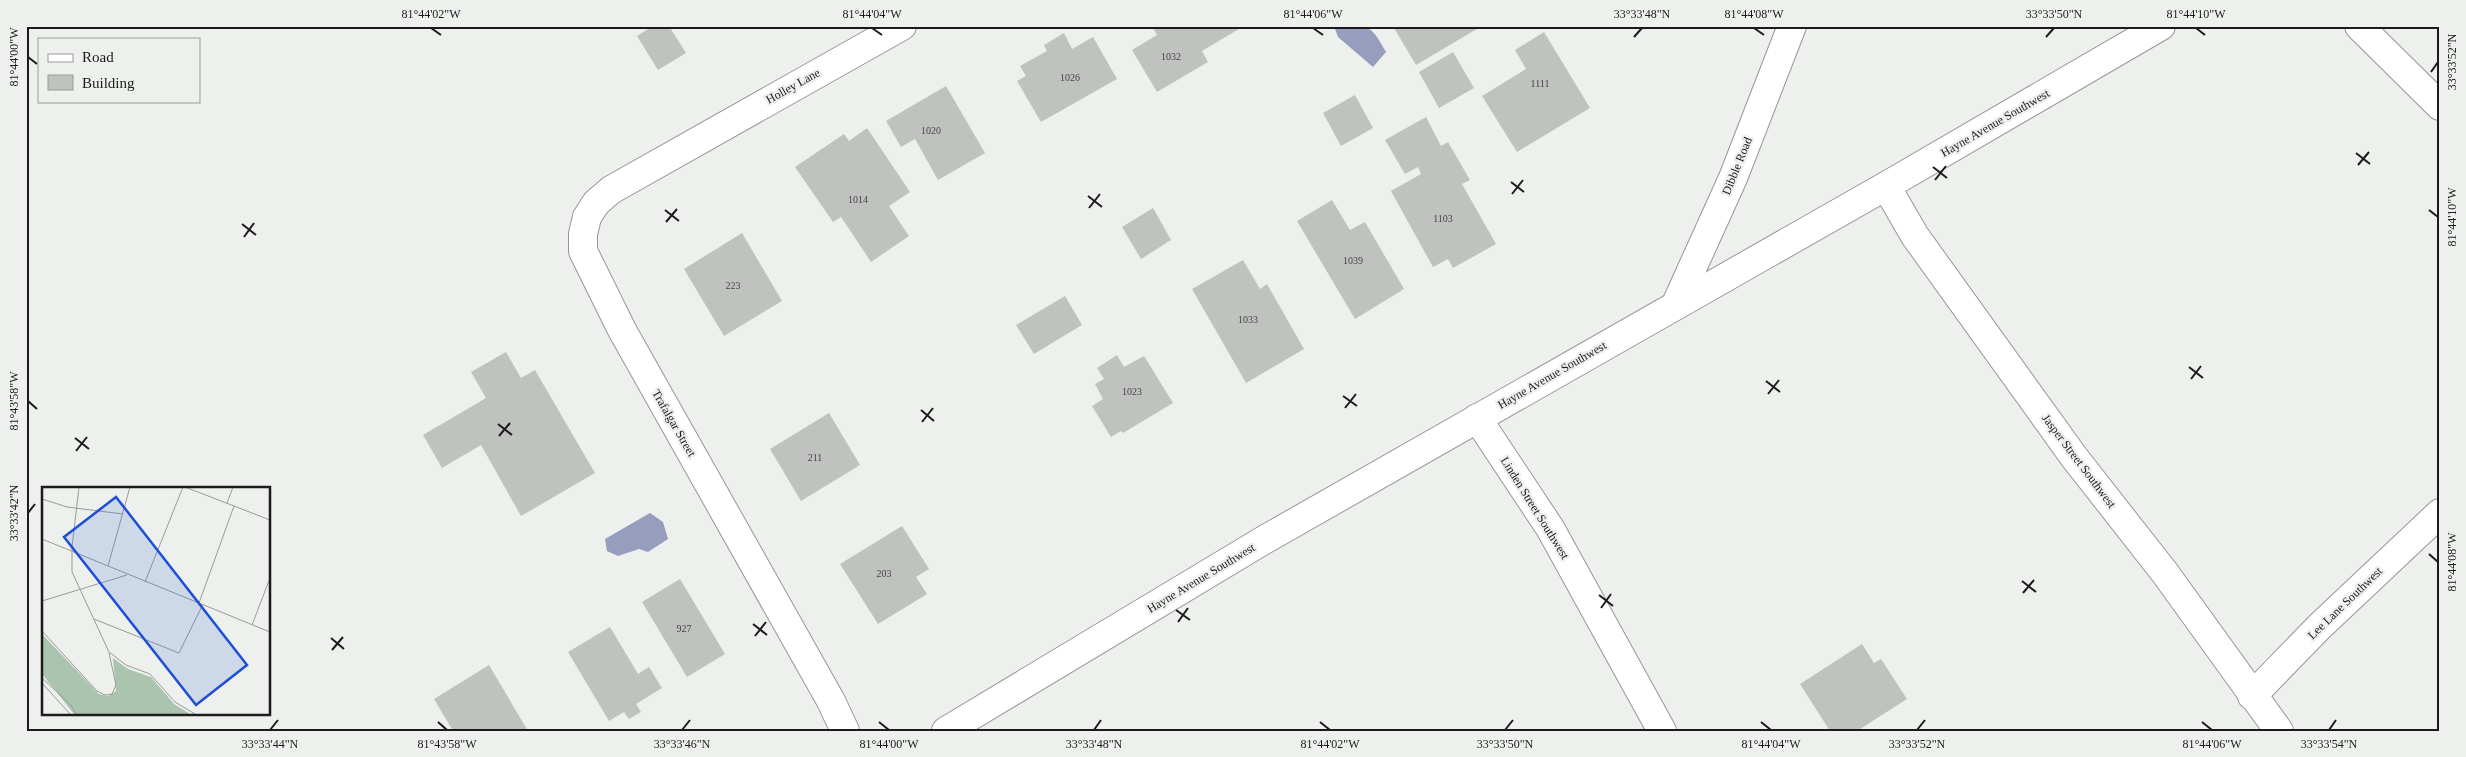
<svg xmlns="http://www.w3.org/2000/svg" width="2466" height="757" font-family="'Times New Roman',serif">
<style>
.water{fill:#969dbd}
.building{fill:#c0c2c0}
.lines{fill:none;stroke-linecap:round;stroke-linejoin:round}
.street-casing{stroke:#959795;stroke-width:30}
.street{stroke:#fff;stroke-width:28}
.ticks{fill:none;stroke:#1a1b1a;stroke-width:2}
.labels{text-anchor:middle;stroke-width:4.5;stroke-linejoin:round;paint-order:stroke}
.number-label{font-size:10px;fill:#444544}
.street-label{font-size:12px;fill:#1a1b1a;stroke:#edf0ed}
.inset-road{fill:none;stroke:#999b99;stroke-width:1}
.view{fill:#1d4ed8;fill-opacity:0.15;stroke:#1d4ed8;stroke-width:2.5}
.inset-edge{fill:none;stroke:#1a1b1a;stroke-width:2.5}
.neatline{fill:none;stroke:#1a1b1a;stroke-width:2}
.ticks-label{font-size:12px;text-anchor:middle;fill:#1a1b1a}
</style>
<rect width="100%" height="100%" fill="#edf0ed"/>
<g class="water">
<path d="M1334,26C1367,26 1369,21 1386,52L1373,67L1338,37Z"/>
<polygon points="650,513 663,522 668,539 648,552 639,549 618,556 607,551 605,539"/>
</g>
<g class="building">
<polygon points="653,26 669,26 686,53 658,70 637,36"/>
<polygon points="1152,26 1244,26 1202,51 1208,62 1157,92 1132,50 1157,35"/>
<polygon points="1397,26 1482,26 1416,65 1394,28"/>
<polygon points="1544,32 1590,108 1517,152 1482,96 1526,69 1515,50"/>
<polygon points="1064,33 1072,49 1093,37 1117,79 1041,122 1017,81 1026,76 1020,66 1047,51 1044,45"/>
<polygon points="1453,52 1474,88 1439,108 1419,72"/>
<polygon points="946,86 985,153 938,180 915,139 901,147 886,121"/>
<polygon points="1355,95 1373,128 1341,146 1323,113"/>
<polygon points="1426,117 1441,146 1448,142 1470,180 1462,184 1496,244 1453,268 1448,259 1433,267 1391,191 1421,174 1418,167 1405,174 1385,140"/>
<polygon points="867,128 910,192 889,206 909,236 871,262 841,217 833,222 795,167 844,134 849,141"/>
<polygon points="1332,200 1350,230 1365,222 1404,289 1355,319 1297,221"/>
<polygon points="1153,208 1171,240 1141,259 1122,227"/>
<polygon points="742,233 782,301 724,336 684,269"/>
<polygon points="1243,260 1260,289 1267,284 1304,349 1246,383 1192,289"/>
<polygon points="1065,296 1082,325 1034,354 1016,325"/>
<polygon points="506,352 521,378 535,370 595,473 521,516 481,445 442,468 423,435 486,398 471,372"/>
<polygon points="1117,355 1124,367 1144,356 1173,403 1123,433 1121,431 1111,437 1092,406 1103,399 1095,384 1104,379 1097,368"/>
<polygon points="829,413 860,465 801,501 770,449"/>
<polygon points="902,526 929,569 916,577 927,594 878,624 840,564"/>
<polygon points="680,579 725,654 687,677 642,602"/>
<polygon points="610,627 638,674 649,667 662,688 636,704 641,712 629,719 624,712 609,721 568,652"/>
<polygon points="1862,644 1874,663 1881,659 1907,699 1857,731 1830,731 1800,684"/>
<polygon points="489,665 528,731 453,731 434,699"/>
</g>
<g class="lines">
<defs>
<g id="street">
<polyline points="2359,26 2440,106"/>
<polyline points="1886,186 1915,236 2074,457 2165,573 2279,731"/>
<polyline points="1676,304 1733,178 1792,26"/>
<polyline points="1477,418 1550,528 1662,731"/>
<polyline points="2252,696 2319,627 2440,513"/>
<polyline points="845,731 831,701 622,330 583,251 583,234 587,217 596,203 611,190 902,26"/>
<polyline points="946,731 1264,540 1886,186 2161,26"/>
</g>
</defs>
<use href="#street" class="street-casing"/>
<use href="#street" class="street"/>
</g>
<path class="ticks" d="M431,28L441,35M872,28L882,35M1313,28L1323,35M1754,28L1764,35M2196,28L2205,35M1634,37L1642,28M2046,37L2054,28M28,57L37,64M2431,72L2438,62M2356,153L2370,164M2358,165L2369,152M1933,167L1947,178M1935,180L1946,166M1511,182L1524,192M1512,194L1523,180M1088,196L1102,207M1089,208L1100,194M665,210L679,221M2429,210L2438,217M666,222L677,209M242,224L256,235M244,237L254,223M2189,367L2203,378M2191,379L2201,366M1766,381L1780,392M1768,394L1779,380M1343,396L1357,406M28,401L37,409M1345,408L1356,394M921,410L934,421M922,422L933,408M498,424L512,435M499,436L510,423M75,438L89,449M76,451L87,437M28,513L35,504M2429,554L2438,562M2022,581L2036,592M2023,593L2034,580M1599,595L1613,606M1601,608L1611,594M1176,610L1190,620M1178,622L1188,608M753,624L767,635M755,636L766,622M331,638L344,649M332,650L343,637M438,722L447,730M879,722L889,730M1320,722L1330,730M1761,722L1771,730M2202,722L2212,730M270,730L278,720M682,730L690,720M1094,730L1101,720M1505,730L1513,720M1917,730L1925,720M2329,730L2336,720"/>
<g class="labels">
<g class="number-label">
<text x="1171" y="60">1032</text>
<text x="1070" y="81">1026</text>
<text x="1540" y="87">1111</text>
<text x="931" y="134">1020</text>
<text x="858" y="203">1014</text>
<text x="1443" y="222">1103</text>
<text x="1353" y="264">1039</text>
<text x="733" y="289">223</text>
<text x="1248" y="323">1033</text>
<text x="1132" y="395">1023</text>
<text x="815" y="461">211</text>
<text x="884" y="577">203</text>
<text x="684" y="632">927</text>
</g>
<g class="street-label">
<text transform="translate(793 86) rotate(-29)" y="4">Holley Lane</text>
<text transform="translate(1995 123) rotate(-30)" y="4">Hayne Avenue Southwest</text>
<text transform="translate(1737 166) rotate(-68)" y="4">Dibble Road</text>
<text transform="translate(1552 375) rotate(-30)" y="4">Hayne Avenue Southwest</text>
<text transform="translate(674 423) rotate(60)" y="4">Trafalgar Street</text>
<text transform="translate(2079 461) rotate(53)" y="4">Jasper Street Southwest</text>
<text transform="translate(1535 508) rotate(58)" y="4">Linden Street Southwest</text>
<text transform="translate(1201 578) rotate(-31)" y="4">Hayne Avenue Southwest</text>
<text transform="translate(2345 603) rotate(-44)" y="4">Lee Lane Southwest</text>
</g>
</g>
<g transform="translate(42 487)">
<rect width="228" height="228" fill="#edf0ed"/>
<path d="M0,147L57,207L66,209L74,204L71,171L86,182L109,190L132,217L148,227H32L0,187Z" fill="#abc4b0"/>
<path class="inset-road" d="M37,0L30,60V85L67,165L84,178L108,187L133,215L153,227M143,0L228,33M0,12L25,20L81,27M185,16L191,0M0,52L228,145M66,79L88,0M103,95L141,0M0,114L85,88M157,116L192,19M52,132L137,166L161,117M210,138L228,91M0,144L55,204L63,208L70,207L74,198L67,166M0,191L29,218L34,227M0,196L28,227"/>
<path class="view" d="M74,10L205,178L154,218L22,50Z"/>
<rect width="228" height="228" class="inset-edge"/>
</g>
<rect width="2466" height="757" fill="none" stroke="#edf0ed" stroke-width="55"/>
<rect x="38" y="38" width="162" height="65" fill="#edf0ed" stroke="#999b99"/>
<rect x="48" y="54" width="25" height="8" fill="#ffffff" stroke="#999b99"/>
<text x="82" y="62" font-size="15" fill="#1a1b1a">Road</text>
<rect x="48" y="75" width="25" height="15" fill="#c0c2c0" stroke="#999b99"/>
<text x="82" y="88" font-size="15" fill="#1a1b1a">Building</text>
<rect x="28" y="28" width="2410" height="702" class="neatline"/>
<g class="ticks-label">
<text x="431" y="18">81°44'02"W</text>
<text x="872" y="18">81°44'04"W</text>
<text x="1313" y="18">81°44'06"W</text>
<text x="1642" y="18">33°33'48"N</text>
<text x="1754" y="18">81°44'08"W</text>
<text x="2054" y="18">33°33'50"N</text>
<text x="2196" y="18">81°44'10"W</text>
<text transform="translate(14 57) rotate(-90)" y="4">81°44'00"W</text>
<text transform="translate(2452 62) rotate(-90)" y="4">33°33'52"N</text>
<text transform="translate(2452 217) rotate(-90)" y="4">81°44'10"W</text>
<text transform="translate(14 401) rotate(-90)" y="4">81°43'58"W</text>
<text transform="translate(14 513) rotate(-90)" y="4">33°33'42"N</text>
<text transform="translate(2452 562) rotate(-90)" y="4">81°44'08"W</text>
<text x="270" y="748">33°33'44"N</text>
<text x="447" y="748">81°43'58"W</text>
<text x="682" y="748">33°33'46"N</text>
<text x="889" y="748">81°44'00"W</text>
<text x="1094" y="748">33°33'48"N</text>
<text x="1330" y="748">81°44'02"W</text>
<text x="1505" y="748">33°33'50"N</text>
<text x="1771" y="748">81°44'04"W</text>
<text x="1917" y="748">33°33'52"N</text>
<text x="2212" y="748">81°44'06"W</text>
<text x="2329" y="748">33°33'54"N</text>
</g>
</svg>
